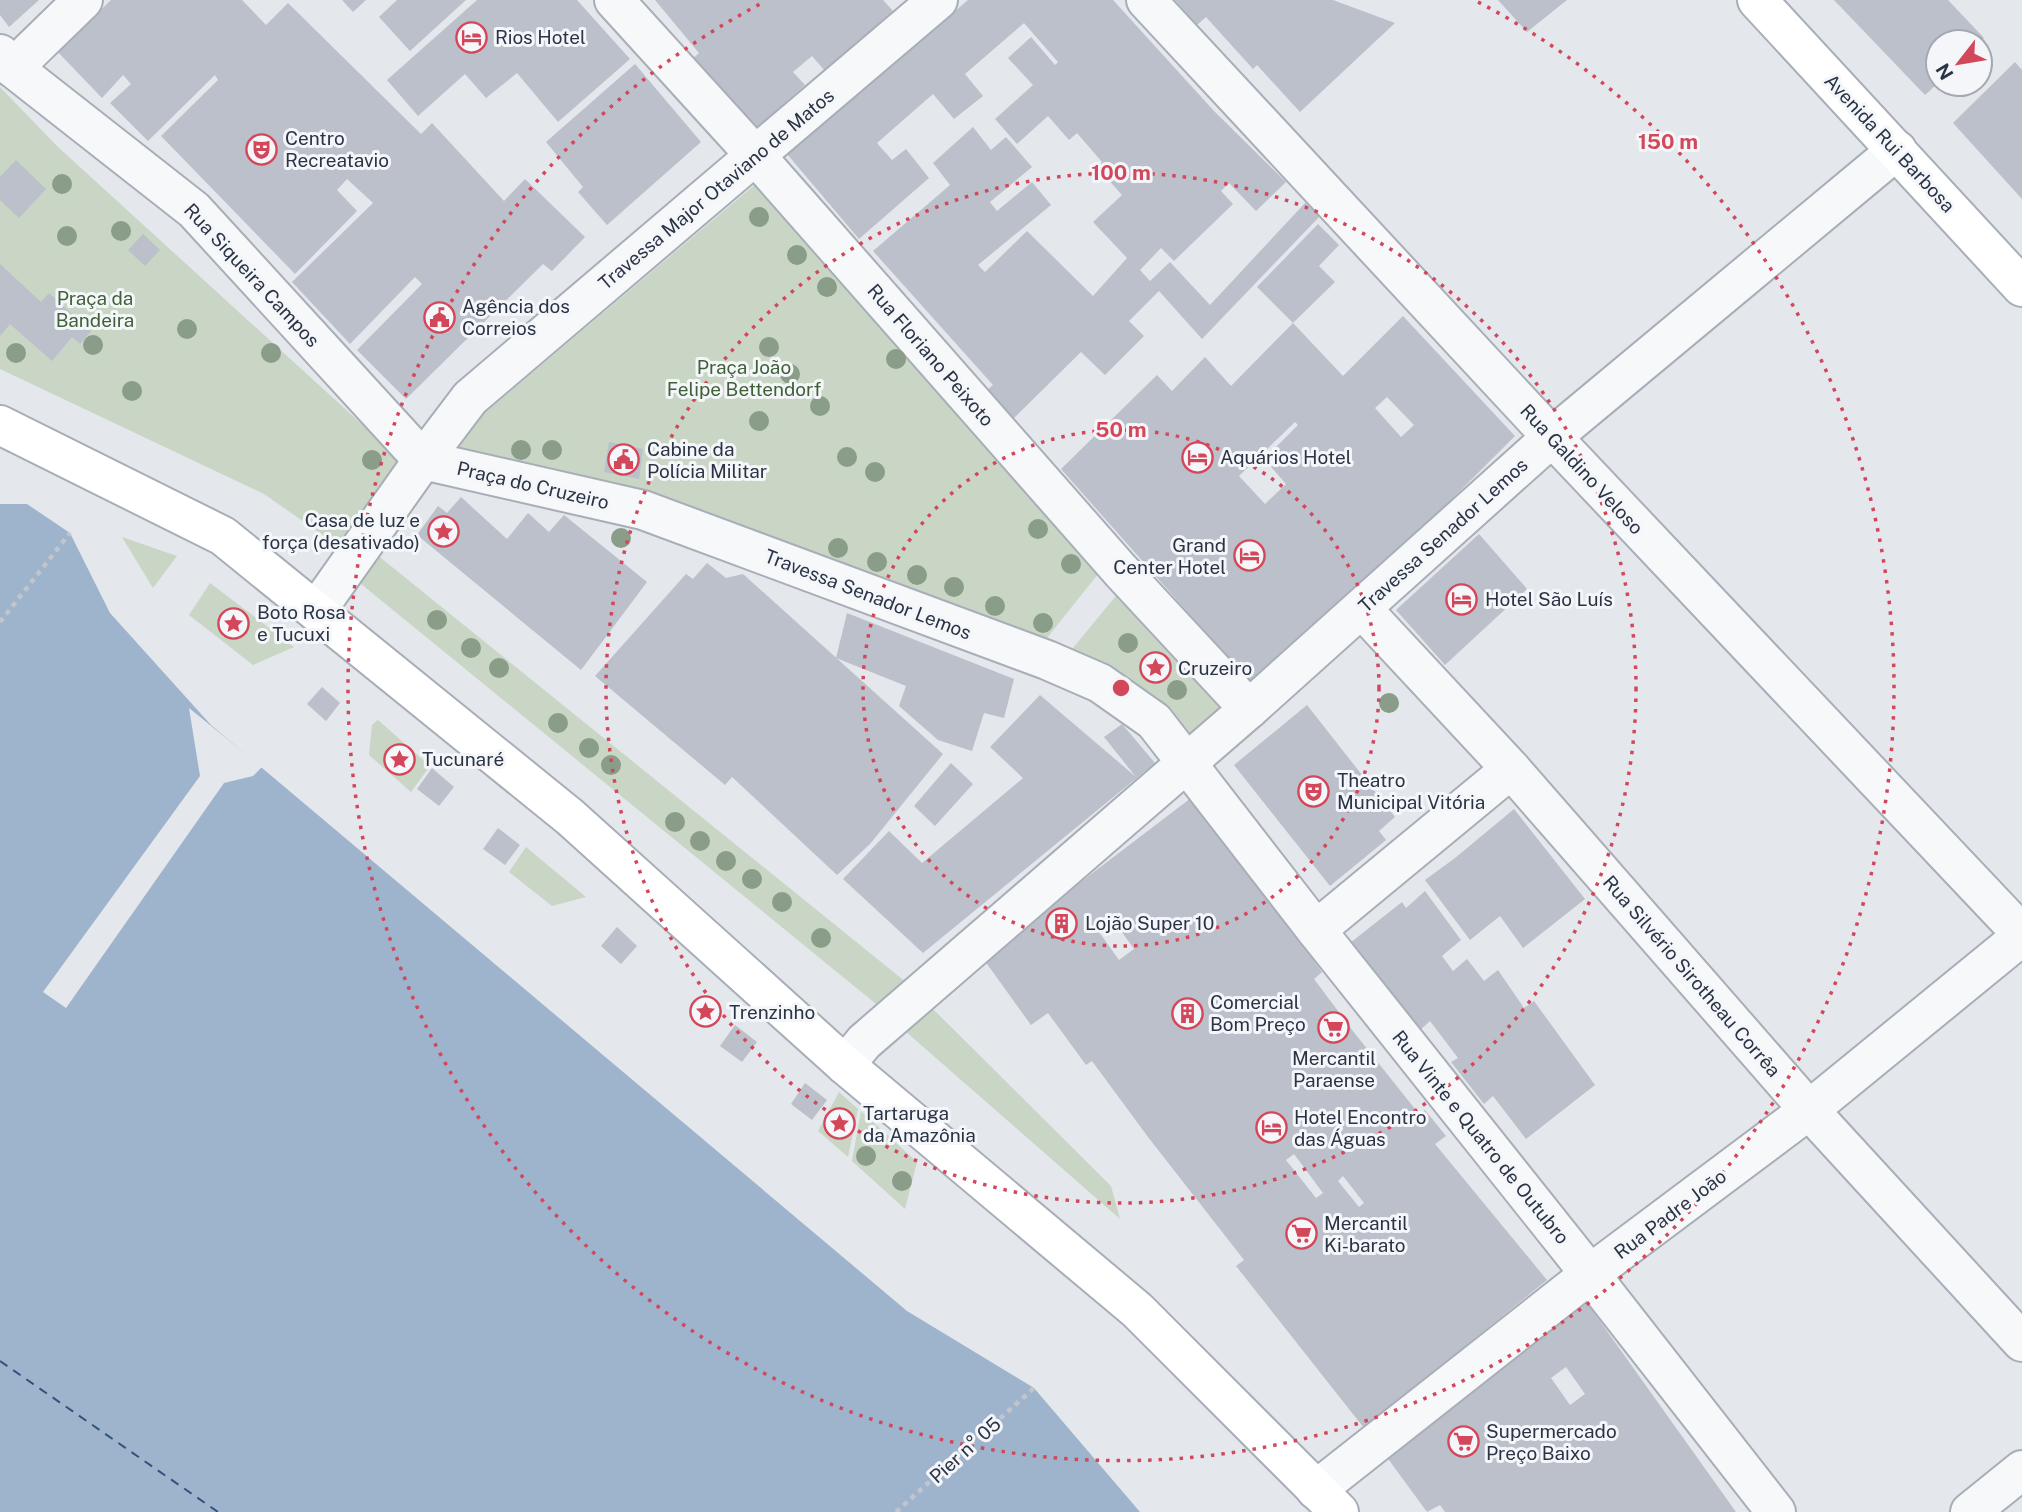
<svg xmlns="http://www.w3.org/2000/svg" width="2022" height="1512" font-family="'Public Sans',sans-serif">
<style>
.green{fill:#c9d6c5}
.water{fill:#9eb4cd}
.pier{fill:#e4e7ec}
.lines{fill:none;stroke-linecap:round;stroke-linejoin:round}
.ferry{stroke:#33527b;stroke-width:2;stroke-dasharray:9 7;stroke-linecap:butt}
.building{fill:#bbc0ca;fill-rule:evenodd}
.street-casing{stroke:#a8aeb7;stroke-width:42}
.secondary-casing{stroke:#a8aeb7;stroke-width:42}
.path{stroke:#c2c5cb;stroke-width:4.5;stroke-dasharray:5 5;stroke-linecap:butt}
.street{stroke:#f7f8fa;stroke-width:38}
.secondary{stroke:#fff;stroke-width:38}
.tree{fill:#899d88}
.ring{fill:none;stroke:#d3475a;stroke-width:3.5;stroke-dasharray:3.5 7}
.labels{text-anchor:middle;stroke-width:6;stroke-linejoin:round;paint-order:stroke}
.poi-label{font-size:19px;fill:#2a3445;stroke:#f4f6f9;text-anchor:start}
.street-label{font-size:19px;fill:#2a3445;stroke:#f4f6f9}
.park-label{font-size:19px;fill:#3f6137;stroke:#f4f6f9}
.centre{fill:#d3475a;stroke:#f4f6f9;stroke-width:3.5}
.ring-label{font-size:21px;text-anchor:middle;font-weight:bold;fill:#d3475a;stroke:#f4f6f9;stroke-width:6;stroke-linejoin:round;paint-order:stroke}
</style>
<rect width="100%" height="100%" fill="#e4e7ec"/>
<g class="green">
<polygon points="0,87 58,147 400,459 337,545 264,494 0,369"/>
<polygon points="758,182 1102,569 1043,643 909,588 748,528 647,493 452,451 481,416"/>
<polygon points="122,537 177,556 153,588"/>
<polygon points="376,554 907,983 881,1008 355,579"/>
<polygon points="210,583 294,647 253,665 189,615"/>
<polygon points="1120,591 1226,705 1188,739 1068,654"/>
<polygon points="378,720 430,766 411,792 369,755 372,725"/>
<polygon points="526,847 586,897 552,906 509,872"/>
<polygon points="931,1007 1111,1186 1120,1219 905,1031"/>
<polygon points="839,1092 858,1109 848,1157 818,1131"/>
<polygon points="861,1111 917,1162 905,1209 852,1161"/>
</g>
<polygon class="water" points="0,504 27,504 70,533 110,613 211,725 907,1311 1034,1388 1140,1512 0,1512"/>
<polygon class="pier" points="189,708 262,767 253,776 224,783 66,1008 43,992 200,776"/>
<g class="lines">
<polyline class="ferry" points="0,1361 218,1512"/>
</g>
<g class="building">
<polygon points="0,0 39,0 9,27 0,15"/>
<polygon points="111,0 242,0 266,25 288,3 421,134 432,123 504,201 525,179 585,237 552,271 543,264 406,399 357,350 422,284 415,277 350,344 292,282 373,203 347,179 337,190 357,211 295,274 161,136 218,80 215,75 148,141 110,103 131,84 123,75 102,98 54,48 80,30"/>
<polygon points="342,0 366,0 353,12"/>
<polygon points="397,0 466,0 410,51 379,17"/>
<polygon points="477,0 577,0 630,59 558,122 517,73 486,98 465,74 418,116 387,80"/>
<polygon points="655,0 883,0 893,11 825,71 812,56 793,72 805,85 751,133 689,62 699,53"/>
<polygon points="968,0 1113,0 1214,111 1286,182 1256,211 1229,183 1221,191 1233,204 1174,261 1161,248 1140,270 1150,281 1170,262 1210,305 1305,203 1320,216 1202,339 1159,291 1129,321 1144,336 1105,375 1081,352 1012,420 986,391 993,385 873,251 950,185 933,163 973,127 991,150 1006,137 1032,167 990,202 997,211 1032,182 1051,205 978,265 985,272 1027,231 1093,296 1127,258 1093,222 1122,195 1097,167 1102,162 1077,133 1069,140 1048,116 1017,144 995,119 1033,85 1008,58 1031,37 1055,65 1058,62 1024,23 965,74 983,96 954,119 933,94 877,143 892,160 906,149 929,178 859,239 787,154"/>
<polygon points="1175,0 1333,0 1395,23 1300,112 1257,65 1253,69 1206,17 1197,25"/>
<polygon points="1498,0 1567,0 1527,32"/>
<polygon points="1834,0 1948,0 1984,38 1980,42 1938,42 1938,83 1925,95"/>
<polygon points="2015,62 2022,70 2022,199 1953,123"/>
<polygon points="635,64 701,142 607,225 578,192 583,187 546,142"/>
<polygon points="16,160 46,189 19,218 0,200 0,177"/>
<polygon points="1318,224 1339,245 1319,266 1335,282 1293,323 1257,287"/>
<polygon points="143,234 160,250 145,266 128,250"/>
<polygon points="0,264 41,302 49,293 91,331 80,344 72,337 52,361 10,324 0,336"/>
<path d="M1403,316L1515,436L1407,544L1252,685L1061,469L1157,375L1172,391L1205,357L1231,386L1293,323L1343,376ZM1387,397L1414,425L1401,437L1375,408ZM1295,422L1298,425L1264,459L1286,484L1265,504L1239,476Z"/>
<polygon points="609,442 643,449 639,479 604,472"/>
<polygon points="461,497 507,539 528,513 549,532 564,515 647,582 581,670 417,535 438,506 447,513"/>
<polygon points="1479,534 1527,589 1445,665 1396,610"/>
<polygon points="707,563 726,578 743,574 943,754 870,844 837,875 732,777 725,785 595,676 686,574 693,579"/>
<polygon points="847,613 1014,679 1004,718 984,713 972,751 938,740 899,706 906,686 836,658"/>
<polygon points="322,687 340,703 326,721 307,704"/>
<polygon points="1040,695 1136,777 1104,737 1122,724 1155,763 923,953 843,879 889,831 922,863 1023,778 990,747"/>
<polygon points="1307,705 1395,817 1379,831 1386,840 1330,886 1234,765"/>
<polygon points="951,763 973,784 935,826 914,806"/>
<polygon points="432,768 454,787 439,806 417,789"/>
<path d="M1191,798L1286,922L1322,972L1314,979L1356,1035L1419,1114L1425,1110L1446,1136L1435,1144L1547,1280L1364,1428L1236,1266L1244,1260L1148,1137L1092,1061L1086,1065L1048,1013L1031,1025L982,957ZM1109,914L1134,949L1119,960L1094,925ZM1294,1154L1323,1193L1316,1198L1286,1160ZM1343,1176L1364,1203L1359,1207L1338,1181Z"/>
<polygon points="1514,809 1585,899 1523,948 1500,916 1470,940 1425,880 1455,858"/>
<polygon points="498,828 520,845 505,865 483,849"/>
<polygon points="1425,891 1461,940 1442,956 1453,971 1467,959 1484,981 1498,970 1524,1008 1534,1001 1595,1085 1526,1139 1493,1096 1484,1104 1451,1062 1458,1058 1430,1021 1418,1032 1350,943 1402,902 1406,908"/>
<polygon points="617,927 637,946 621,964 601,946"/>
<polygon points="735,1025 757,1042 742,1062 720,1046"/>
<polygon points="805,1083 827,1100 812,1120 791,1104"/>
<path d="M1587,1303L1736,1512H1445L1440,1505L1427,1512L1386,1456ZM1566,1367L1585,1394L1570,1405L1551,1378Z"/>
</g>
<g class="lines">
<defs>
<g id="street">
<polyline points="614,0 755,155 1120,570 1249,709"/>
<polyline points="1146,0 1552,437 2022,934"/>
<polyline points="0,54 13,68 194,210 423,460 643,510 1047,660 1100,683 1154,721 1316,930 1590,1274 1776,1512"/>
<polyline points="13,68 83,0"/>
<polyline points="1362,609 1511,769 1809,1110 2022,1342"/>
<polyline points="316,611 423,460 470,398 938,0"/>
<polyline points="1316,930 1511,769"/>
<polyline points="845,1065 864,1042 1249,709 1552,437 1897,150"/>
<polyline points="1316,1490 1590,1274 1809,1110 2022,936"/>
<polyline points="1970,1512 2022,1470"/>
</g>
<g id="secondary">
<polyline points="1757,0 2022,287"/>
<polyline points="0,425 223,536 570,817 845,1065 1137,1310 1339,1512"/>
</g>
</defs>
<use href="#street" class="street-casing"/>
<use href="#secondary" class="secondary-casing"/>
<g class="path">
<polyline points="0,622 70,533"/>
<polyline points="896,1512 1034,1388"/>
</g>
<use href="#street" class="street"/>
<use href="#secondary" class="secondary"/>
</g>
<g class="tree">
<circle cx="62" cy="184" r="10"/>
<circle cx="759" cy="217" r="10"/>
<circle cx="121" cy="231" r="10"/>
<circle cx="67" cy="236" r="10"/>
<circle cx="797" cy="255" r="10"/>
<circle cx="827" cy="287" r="10"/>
<circle cx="187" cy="329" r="10"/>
<circle cx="93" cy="345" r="10"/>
<circle cx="769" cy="347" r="10"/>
<circle cx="16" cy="353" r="10"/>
<circle cx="271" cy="353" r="10"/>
<circle cx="896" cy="359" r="10"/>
<circle cx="790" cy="374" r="10"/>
<circle cx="132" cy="391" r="10"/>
<circle cx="820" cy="406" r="10"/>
<circle cx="759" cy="421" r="10"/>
<circle cx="521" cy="450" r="10"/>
<circle cx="552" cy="450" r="10"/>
<circle cx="847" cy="457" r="10"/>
<circle cx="372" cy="460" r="10"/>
<circle cx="875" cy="472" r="10"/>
<circle cx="1038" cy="529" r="10"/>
<circle cx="621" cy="538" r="10"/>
<circle cx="838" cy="548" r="10"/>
<circle cx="877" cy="562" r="10"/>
<circle cx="1071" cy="564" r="10"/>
<circle cx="917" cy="575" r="10"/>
<circle cx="954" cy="587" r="10"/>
<circle cx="995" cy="606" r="10"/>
<circle cx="437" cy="620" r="10"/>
<circle cx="1043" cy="623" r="10"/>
<circle cx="1128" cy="643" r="10"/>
<circle cx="471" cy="648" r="10"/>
<circle cx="499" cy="668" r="10"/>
<circle cx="1177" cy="690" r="10"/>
<circle cx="1389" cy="703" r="10"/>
<circle cx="558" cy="723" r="10"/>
<circle cx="589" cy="748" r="10"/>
<circle cx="611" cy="765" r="10"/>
<circle cx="675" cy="822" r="10"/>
<circle cx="700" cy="841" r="10"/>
<circle cx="726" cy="861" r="10"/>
<circle cx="752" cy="879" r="10"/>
<circle cx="782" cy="902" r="10"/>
<circle cx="821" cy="938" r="10"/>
<circle cx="866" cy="1156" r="10"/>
<circle cx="902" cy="1181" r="10"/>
</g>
<g class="ring">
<circle cx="1121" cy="688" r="258"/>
<circle cx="1121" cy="688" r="515"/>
<path d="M1478 2A773 773 0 1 1 764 2"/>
</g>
<defs>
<symbol id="hotel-ring" viewBox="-11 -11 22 22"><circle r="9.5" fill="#f4f6f9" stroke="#d3475a" stroke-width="1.5"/><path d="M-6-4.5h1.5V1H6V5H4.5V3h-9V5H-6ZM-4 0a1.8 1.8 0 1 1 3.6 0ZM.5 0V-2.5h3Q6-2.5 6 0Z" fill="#d3475a"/></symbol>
<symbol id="theatre-ring" viewBox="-11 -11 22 22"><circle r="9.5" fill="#f4f6f9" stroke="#d3475a" stroke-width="1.5"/><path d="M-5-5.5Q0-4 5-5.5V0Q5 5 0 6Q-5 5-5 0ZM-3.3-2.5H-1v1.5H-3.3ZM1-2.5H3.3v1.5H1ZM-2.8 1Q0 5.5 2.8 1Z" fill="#d3475a"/></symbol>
<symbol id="civic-ring" viewBox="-11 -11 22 22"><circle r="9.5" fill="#f4f6f9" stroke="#d3475a" stroke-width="1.5"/><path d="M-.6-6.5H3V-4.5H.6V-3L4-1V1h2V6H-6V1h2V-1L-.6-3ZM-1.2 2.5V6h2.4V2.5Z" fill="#d3475a"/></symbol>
<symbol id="sight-ring" viewBox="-11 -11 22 22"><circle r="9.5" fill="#f4f6f9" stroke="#d3475a" stroke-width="1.5"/><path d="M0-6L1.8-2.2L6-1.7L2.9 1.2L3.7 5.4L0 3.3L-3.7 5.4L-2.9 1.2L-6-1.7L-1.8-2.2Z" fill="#d3475a"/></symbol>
<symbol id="building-ring" viewBox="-11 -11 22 22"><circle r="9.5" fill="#f4f6f9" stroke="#d3475a" stroke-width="1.5"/><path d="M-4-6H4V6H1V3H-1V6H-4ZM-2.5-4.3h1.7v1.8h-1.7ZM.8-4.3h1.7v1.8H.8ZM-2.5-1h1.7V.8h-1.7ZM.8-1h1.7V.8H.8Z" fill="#d3475a"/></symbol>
<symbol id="supermarket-ring" viewBox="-11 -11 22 22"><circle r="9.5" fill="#f4f6f9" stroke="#d3475a" stroke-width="1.5"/><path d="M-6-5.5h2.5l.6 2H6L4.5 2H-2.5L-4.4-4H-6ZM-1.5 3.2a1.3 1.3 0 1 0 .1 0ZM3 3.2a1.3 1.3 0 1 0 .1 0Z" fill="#d3475a"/></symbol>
</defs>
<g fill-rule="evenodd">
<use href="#hotel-ring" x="454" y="20" width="35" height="35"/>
<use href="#theatre-ring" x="244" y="132" width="35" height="35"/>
<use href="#civic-ring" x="422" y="300" width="35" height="35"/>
<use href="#hotel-ring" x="1180" y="440" width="35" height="35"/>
<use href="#civic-ring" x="606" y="442" width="35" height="35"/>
<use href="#sight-ring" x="426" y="514" width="35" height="35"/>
<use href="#hotel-ring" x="1232" y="538" width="35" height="35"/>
<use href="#hotel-ring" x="1444" y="582" width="35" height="35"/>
<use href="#sight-ring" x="216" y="606" width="35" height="35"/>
<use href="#sight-ring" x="1138" y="650" width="35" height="35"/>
<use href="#sight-ring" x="382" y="742" width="35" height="35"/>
<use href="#theatre-ring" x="1296" y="774" width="35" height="35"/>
<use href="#building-ring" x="1044" y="906" width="35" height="35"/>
<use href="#sight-ring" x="688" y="994" width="35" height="35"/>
<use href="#building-ring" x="1170" y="996" width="35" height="35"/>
<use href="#supermarket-ring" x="1316" y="1010" width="35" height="35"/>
<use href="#sight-ring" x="822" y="1106" width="35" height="35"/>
<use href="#hotel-ring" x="1254" y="1110" width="35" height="35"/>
<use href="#supermarket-ring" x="1284" y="1216" width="35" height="35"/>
<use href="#supermarket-ring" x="1446" y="1424" width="35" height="35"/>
</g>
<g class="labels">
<g class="poi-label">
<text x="495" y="44">Rios Hotel</text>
<text x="285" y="145">Centro<tspan x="285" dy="22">Recreatavio</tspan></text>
<text x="462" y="313">Agência dos<tspan x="462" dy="22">Correios</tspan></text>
<text x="647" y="456">Cabine da<tspan x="647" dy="22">Polícia Militar</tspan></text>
<text x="1220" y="464">Aquários Hotel</text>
<text x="420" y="527" text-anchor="end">Casa de luz e<tspan x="420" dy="22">força (desativado)</tspan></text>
<text x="1226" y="552" text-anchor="end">Grand<tspan x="1226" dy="22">Center Hotel</tspan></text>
<text x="1485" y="606">Hotel São Luís</text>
<text x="257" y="619">Boto Rosa<tspan x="257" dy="22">e Tucuxi</tspan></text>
<text x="1178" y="675">Cruzeiro</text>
<text x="422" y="766">Tucunaré</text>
<text x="1337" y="787">Theatro<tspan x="1337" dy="22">Municipal Vitória</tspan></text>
<text x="1085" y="930">Lojão Super 10</text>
<text x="1210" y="1009">Comercial<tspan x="1210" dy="22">Bom Preço</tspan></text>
<text x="729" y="1019">Trenzinho</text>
<text x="1334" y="1065" text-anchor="middle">Mercantil<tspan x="1334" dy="22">Paraense</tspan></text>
<text x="863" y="1120">Tartaruga<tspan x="863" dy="22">da Amazônia</tspan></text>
<text x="1294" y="1124">Hotel Encontro<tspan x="1294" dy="22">das Águas</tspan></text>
<text x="1324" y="1230">Mercantil<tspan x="1324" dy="22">Ki-barato</tspan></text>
<text x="1486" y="1438">Supermercado<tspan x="1486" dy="22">Preço Baixo</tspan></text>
</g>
<g class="street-label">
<text transform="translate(1890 143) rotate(47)" y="7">Avenida Rui Barbosa</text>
<text transform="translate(716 189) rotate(-40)" y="7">Travessa Major Otaviano de Matos</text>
<text transform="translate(252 275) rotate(47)" y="7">Rua Siqueira Campos</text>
<text transform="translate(931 355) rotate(49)" y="7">Rua Floriano Peixoto</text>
<text transform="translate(1582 469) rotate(47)" y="7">Rua Galdino Veloso</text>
<text transform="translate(533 485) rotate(13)" y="7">Praça do Cruzeiro</text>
<text transform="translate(1443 535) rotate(-42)" y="7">Travessa Senador Lemos</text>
<text transform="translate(868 594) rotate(21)" y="7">Travessa Senador Lemos</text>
<text transform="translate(1692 976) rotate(49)" y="7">Rua Silvério Sirotheau Corrêa</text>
<text transform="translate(1481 1137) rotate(51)" y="7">Rua Vinte e Quatro de Outubro</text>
<text transform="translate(1670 1214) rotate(-37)" y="7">Rua Padre João</text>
<text transform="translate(965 1450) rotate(-42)" y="7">Pier n° 05</text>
</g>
<g class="park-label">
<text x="95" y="305">Praça da<tspan x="95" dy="22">Bandeira</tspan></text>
<text x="744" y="374">Praça João<tspan x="744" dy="22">Felipe Bettendorf</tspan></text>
</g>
</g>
<circle cx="1121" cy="688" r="10" class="centre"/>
<g class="ring-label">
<text x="1668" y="149">150 m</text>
<text x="1121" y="180">100 m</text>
<text x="1121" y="437">50 m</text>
</g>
<g transform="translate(1959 63) rotate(239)"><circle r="33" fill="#f4f6f9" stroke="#a3a8b1" stroke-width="2"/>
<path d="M0-5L12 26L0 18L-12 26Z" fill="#d3475a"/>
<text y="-10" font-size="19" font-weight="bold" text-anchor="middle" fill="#2a3445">N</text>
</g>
</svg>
